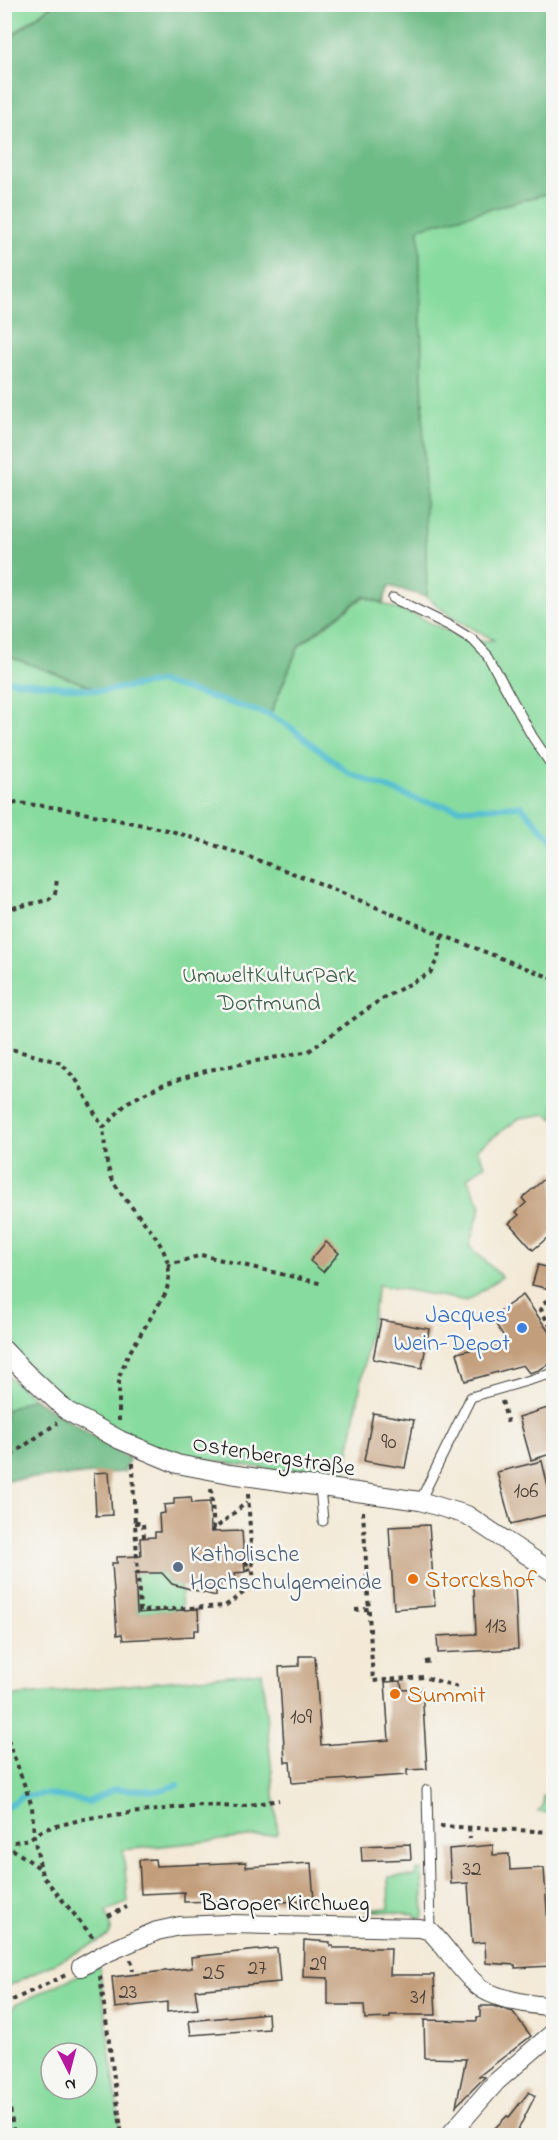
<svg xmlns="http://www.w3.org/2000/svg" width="558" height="2140" font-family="'Indie Flower',sans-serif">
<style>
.green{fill:#87db9e;stroke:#527c5d;stroke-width:1.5;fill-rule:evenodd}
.forest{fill:#6dbb85;stroke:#446c50;stroke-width:1.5}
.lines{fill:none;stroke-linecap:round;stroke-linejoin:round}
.stream{stroke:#55bfd1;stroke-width:6}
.building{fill:#c39e7c}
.service-casing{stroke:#3c3b38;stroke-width:11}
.minor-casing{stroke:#3c3b38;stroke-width:20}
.path{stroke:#3c3b38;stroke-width:4;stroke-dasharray:4.5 4.5;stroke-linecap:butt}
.service{stroke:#fff;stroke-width:9}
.minor{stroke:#fff;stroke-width:18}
.shop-dot{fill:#3f7fe0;stroke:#f6f6f2;stroke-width:2}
.service-dot{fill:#5c6f8a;stroke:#f6f6f2;stroke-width:2}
.food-dot{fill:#e8710a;stroke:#f6f6f2;stroke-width:2}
.labels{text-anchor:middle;stroke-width:5;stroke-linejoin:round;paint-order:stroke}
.number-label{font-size:21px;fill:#463c34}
.park-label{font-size:24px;fill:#415f4a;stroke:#f6f6f2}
.shop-label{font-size:24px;fill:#366cbe;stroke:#f6f6f2;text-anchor:end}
.street-label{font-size:24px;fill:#1c1c1c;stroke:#f6f6f2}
.service-label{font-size:24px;fill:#4e5e75;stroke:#f6f6f2;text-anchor:start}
.food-label{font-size:24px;fill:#c56008;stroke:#f6f6f2;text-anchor:start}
</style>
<rect width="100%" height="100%" fill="#f6f6f2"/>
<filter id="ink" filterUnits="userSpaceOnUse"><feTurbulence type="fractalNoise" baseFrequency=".0167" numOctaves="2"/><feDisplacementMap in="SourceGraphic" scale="12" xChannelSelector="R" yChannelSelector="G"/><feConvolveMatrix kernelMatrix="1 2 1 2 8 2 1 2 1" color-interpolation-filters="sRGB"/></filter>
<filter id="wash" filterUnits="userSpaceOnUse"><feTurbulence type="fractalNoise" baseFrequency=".008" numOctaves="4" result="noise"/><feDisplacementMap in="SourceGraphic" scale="24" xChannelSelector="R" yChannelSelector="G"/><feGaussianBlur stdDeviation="1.35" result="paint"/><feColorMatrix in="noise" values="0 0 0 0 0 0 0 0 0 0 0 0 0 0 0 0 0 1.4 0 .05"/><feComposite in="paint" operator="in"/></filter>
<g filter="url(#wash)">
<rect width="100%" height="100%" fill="#f3e9d6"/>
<g class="green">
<polygon points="5,4 51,4 51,5 5,40"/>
<polygon points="553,192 554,1120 547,1114 520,1118 477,1149 485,1165 467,1178 481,1206 469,1246 502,1277 467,1301 378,1285 344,1480 175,1455 141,1441 74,1406 29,1368 5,1340 5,655 103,691 160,682 270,715 299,646 364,597 417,616 469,642 494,640 453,618 427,597 419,228"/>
<polygon points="5,1374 33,1398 5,1411"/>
<polygon points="135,1572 165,1573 169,1582 180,1585 182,1610 137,1613"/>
<path d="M262,1672L278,1834L123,1850L128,1902L106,1912C109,1921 114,1927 109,1936L5,1988V1697Z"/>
<polygon points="543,1796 553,1797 553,1813 538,1812 543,1806"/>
<polygon points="422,1870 424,1916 422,1918 417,1918 415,1914 363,1910 389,1908 388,1877 415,1876 416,1871"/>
<path d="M99,1965L121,2135H5L4,2020L15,2005ZM51,2053H87V2089H51Z"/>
</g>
<g class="forest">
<polygon points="53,5 553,5 553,192 419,228 427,597 389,586 383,603 363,596 299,645 270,715 160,682 103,691 5,655 5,41"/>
<polygon points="33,1398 129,1459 124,1472 5,1480 5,1411"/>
</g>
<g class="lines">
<g class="stream">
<polyline points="4,680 103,691 160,682 270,715 289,726 349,773 421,801 460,809 521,806 554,842"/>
<polyline points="4,1809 23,1796 47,1794 88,1802 115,1789 157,1791 177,1785"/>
</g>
</g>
<g id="blocks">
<g class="building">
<polygon points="554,1171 554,1232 533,1250 509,1223 519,1215 516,1212 526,1203 522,1198"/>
<polygon points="326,1242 339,1253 323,1272 310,1261"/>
<polygon points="538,1265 554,1269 554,1290 532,1285"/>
<polygon points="523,1295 554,1339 554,1361 539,1370 529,1373 523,1365 465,1381 457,1353 507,1341 491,1317"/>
<polygon points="381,1320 429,1329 422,1368 373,1359"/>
<polygon points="554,1406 554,1453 531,1460 519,1417"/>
<polygon points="373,1413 414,1420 405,1468 364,1461"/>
<polygon points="542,1461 554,1513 511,1524 497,1472"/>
<polygon points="109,1472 112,1515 96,1516 94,1473"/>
<polygon points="191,1497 192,1503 210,1502 211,1532 242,1531 245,1572 235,1573 236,1583 220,1584 220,1589 216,1589 216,1596 172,1584 162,1573 135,1573 137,1613 198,1609 199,1630 194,1630 194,1636 123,1640 122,1634 117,1635 112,1563 117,1563 117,1557 141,1556 140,1538 155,1537 155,1532 160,1532 159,1514 165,1513 164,1505 174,1504 174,1498"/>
<polygon points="429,1525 435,1606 394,1609 389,1527"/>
<polygon points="515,1585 518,1649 438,1653 437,1636 476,1634 474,1587"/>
<polygon points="299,1656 315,1656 321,1745 389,1740 385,1682 401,1681 402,1690 422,1689 427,1769 407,1770 407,1775 292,1783 290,1762 285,1762 279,1667 299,1666"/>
<polygon points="410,1844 411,1859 362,1861 361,1846"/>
<polygon points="493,1845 493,1855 509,1854 510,1870 544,1868 551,1966 515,1968 515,1965 486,1963 485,1942 472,1943 468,1883 451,1884 449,1849"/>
<polygon points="155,1859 156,1866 246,1862 246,1867 311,1863 314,1900 248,1904 248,1900 184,1902 184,1892 141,1894 139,1860"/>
<polygon points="304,1940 330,1942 330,1946 333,1946 333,1948 391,1948 390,1975 434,1975 436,2015 390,2015 390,2018 365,2019 364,2005 328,2005 328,1978 303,1977"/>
<polygon points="277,1948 280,1982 195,1990 198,2009 167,2012 167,2002 115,2008 112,1977 192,1968 191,1957"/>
<polygon points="480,2006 493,2006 513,2012 531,2036 479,2076 485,2077 456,2106 466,2059 425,2058 424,2020 477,2021 477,2017 480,2017"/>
<polygon points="268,2013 269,2029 191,2035 189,2021"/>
<polygon points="529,2092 535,2096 515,2136 487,2136 507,2116 509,2117"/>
</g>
</g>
</g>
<g filter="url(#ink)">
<use href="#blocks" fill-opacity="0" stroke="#3c3b38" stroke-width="1.5"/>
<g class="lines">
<defs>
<g id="service">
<polyline points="393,598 450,626 473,640 488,656 532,736 550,763 554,765"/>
<polyline points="320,1486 323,1521"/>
<polyline points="420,1501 471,1397 554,1373"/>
<polyline points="427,1790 430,1931"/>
</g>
<g id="minor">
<polyline points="4,1350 23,1370 67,1411 120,1440 177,1464 230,1474 420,1501 467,1515 554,1573"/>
<path d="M81,1967L106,1953L157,1931L180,1926L229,1924L420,1928L430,1931C447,1948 459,1969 477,1985C492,1999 534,2006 554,2006"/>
<polyline points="449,2136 496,2082 554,2032"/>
</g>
</defs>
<use href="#service" class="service-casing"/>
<use href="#minor" class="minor-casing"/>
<g class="path">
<polyline points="4,804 19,803 59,808 172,831 241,854 314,881 442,935 554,979"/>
<polyline points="4,910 48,900 55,894 57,879"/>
<polyline points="550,1009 554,1003"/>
<polyline points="4,1047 61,1063 77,1081 103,1128"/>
<polyline points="167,1266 201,1255 323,1284"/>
<polyline points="551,1292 541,1310 554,1333"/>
<polyline points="502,1401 508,1424"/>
<path d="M119,1421V1377L128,1355L165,1294C185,1245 125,1213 110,1174C105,1160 105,1143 103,1128L128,1102L164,1084L209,1070L309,1051L380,1000L430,973L438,958L442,935"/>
<polyline points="4,1460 57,1423"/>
<polyline points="133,1463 134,1505 140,1611 225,1606 254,1585 251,1546"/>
<polyline points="211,1489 214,1530"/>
<polyline points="248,1494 251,1546 246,1546 247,1570 252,1569"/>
<polyline points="363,1511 373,1681 424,1677 458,1687"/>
<polyline points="135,1523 143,1523 144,1537"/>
<polyline points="211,1532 247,1502"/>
<polyline points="4,1560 5,1560"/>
<polyline points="355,1610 369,1609"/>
<polyline points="425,1662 434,1661"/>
<polyline points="4,1713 7,1737 32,1806 34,1837 42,1875 95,1940"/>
<polyline points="440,1826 554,1832"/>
<polyline points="469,1828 470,1839"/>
<polyline points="552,1832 554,1847"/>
<polyline points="5,1844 29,1839 45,1829 88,1818 199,1805 238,1807 279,1800"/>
<polyline points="5,1844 41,1869"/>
<polyline points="108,1916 127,1907"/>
<polyline points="131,1960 133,1971"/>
<polyline points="100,1976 122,2136"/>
<polyline points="4,2004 66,1975"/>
<polyline points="4,2065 14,2136"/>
<polyline points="548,2136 554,2115"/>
</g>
<use href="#service" class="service"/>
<use href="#minor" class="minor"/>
</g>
</g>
<circle class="shop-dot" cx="522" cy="1328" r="6"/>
<circle class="service-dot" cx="178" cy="1567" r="6"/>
<g class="food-dot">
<circle cx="413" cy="1579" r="6"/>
<circle cx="395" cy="1694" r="6"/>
</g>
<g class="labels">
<g class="number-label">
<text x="389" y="1448">90</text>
<text x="526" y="1497">106</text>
<text x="496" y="1632">113</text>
<text x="301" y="1723">109</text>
<text x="472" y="1875">32</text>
<text x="318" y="1970">29</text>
<text x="257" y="1974">27</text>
<text x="214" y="1979">25</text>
<text x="128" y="1998">23</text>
<text x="418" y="2003">31</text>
</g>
<g class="park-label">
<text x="269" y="982">UmweltKulturPark<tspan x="269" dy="28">Dortmund</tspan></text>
</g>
<g class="shop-label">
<text x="510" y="1322">Jacques’<tspan x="510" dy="28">Wein-Depot</tspan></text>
</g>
<g class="street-label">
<text transform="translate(274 1455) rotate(9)" y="8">Ostenbergstraße</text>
<text x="285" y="1910">Baroper Kirchweg</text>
</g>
<g class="service-label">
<text x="190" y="1561">Katholische<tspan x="190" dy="28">Hochschulgemeinde</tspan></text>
</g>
<g class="food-label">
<text x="425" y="1587">Storckshof</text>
<text x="407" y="1702">Summit</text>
</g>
</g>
<rect width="558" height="2140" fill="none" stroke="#f6f6f2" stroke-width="24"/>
<g transform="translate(69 2071) rotate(174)"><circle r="28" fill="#f6f6f2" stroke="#9f9f9c" stroke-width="1.5"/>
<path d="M0-4.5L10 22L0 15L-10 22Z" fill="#b5179e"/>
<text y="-9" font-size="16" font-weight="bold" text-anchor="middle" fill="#1c1c1c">N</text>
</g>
</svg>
